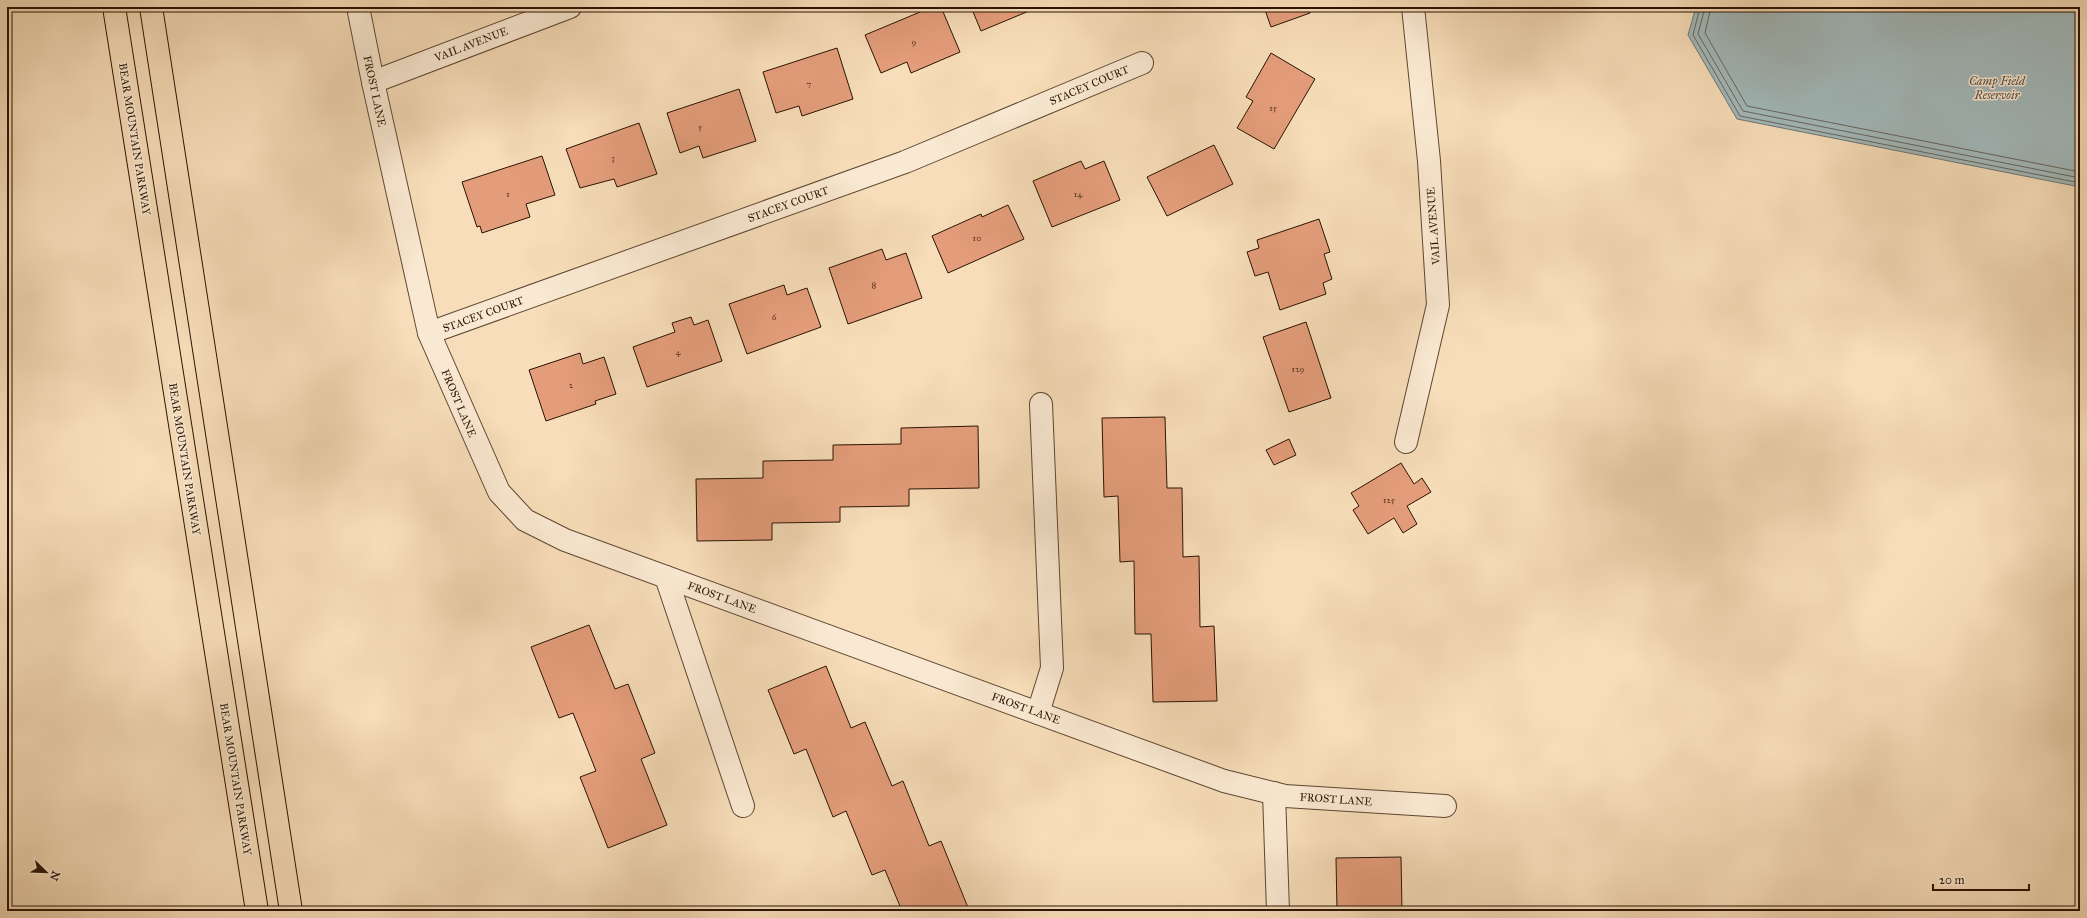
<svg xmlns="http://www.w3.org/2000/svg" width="2087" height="918" font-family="'IM FELL Great Primer',serif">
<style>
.water{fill:#a2b9bb;stroke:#727771}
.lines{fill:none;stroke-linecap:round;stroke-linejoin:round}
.shore{stroke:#66665e;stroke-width:1}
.building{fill:#e49d7b;stroke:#2a1302}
.minor-casing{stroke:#5d4630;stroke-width:24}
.highway-casing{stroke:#2a1302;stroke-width:24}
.minor{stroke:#fae9d2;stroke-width:22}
.highway{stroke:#f7ddb9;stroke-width:22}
.labels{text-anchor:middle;stroke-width:3;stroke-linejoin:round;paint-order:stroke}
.number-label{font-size:9px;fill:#583620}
.street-label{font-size:11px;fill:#2a1302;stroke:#fae9d2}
.water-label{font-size:12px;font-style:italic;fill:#544d43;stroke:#fae9d2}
</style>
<rect width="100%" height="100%" fill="#f7ddb9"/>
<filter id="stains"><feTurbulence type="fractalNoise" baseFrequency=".005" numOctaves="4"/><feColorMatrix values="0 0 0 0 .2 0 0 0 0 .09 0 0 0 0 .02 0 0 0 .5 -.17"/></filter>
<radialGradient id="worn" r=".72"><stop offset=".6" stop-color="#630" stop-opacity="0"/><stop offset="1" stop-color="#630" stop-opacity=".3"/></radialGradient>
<polygon class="water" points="1696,7 2080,7 2080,187 1737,119 1688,35"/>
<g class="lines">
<g class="shore">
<polyline points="1700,7 1693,35 1740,116 2080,183"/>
<polyline points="1705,7 1698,34 1743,111 2080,178"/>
<polyline points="1711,7 1705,33 1747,106 2080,172"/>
</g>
</g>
<g class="building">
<polygon points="932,7 941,7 960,52 911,73 907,62 881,73 865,35"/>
<polygon points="971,7 1028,7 1029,11 981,31"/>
<polygon points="1264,7 1308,7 1310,13 1271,27"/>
<polygon points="837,48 853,99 802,116 799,106 776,113 763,72"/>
<polygon points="1271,53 1315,79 1274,149 1237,128 1253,101 1246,97"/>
<polygon points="739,89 756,141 703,158 699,146 680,153 667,113"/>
<polygon points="639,123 657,174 617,187 614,179 580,188 566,149"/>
<polygon points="1214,145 1233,184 1167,216 1147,177"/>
<polygon points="542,156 555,195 526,204 530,217 482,233 480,226 477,227 462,182"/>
<polygon points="1081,161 1085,169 1104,161 1120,200 1052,227 1033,181"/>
<polygon points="1008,205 1024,239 948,273 932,236 981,214 982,217"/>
<polygon points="1319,219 1330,252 1324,254 1332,279 1323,283 1326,294 1280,310 1268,272 1255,276 1247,252 1259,248 1257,240"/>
<polygon points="882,249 886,260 906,253 922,298 848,324 829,268"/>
<polygon points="784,285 787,295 807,288 821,327 747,354 729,304"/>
<polygon points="691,317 694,325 708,320 722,361 647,387 633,347 675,332 672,323"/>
<polygon points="1306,322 1331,398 1289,412 1263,337"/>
<polygon points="580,353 583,364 604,357 616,394 595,401 596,404 546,421 529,370"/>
<polygon points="1165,417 1167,488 1182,488 1183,557 1199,556 1200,627 1214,626 1217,701 1153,702 1151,634 1135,634 1134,561 1120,562 1118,496 1104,497 1102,418"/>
<polygon points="978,426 979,488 909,489 909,506 840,507 840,522 772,523 772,540 697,541 696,479 763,478 763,461 833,460 833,445 901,444 901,428"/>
<polygon points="1289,439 1296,455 1274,465 1266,450"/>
<polygon points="1401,463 1414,484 1422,478 1431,492 1407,506 1417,524 1403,533 1394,518 1368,534 1353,510 1359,506 1351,493"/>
<polygon points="589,625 615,689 628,684 655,753 641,759 667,825 608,848 580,777 596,771 573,713 559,718 531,647"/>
<polygon points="826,666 851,728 865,722 892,786 903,781 929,846 941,841 969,910 902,911 885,870 872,875 846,811 833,817 806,749 794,754 768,690"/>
<polygon points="1401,857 1402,911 1337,911 1336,858"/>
</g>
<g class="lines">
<defs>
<g id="minor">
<polyline points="358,7 373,82 429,333 499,492 525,520 565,540 1224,781 1285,796 1445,806"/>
<polyline points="373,82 570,7"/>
<polyline points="429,333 905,162 1142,63"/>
<polyline points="1406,442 1438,305 1429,161 1413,7"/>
<polyline points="666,577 743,806"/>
<polyline points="1038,713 1052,668 1041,404"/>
<polyline points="1274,793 1278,911"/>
</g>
<g id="highway">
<polyline points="114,7 257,911"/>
<polyline points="151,7 291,911"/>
</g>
</defs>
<use href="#minor" class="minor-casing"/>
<use href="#highway" class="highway-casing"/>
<use href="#minor" class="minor"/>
<use href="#highway" class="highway"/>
</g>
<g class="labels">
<g class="number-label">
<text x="914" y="45">9</text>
<text x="809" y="87">7</text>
<text x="1273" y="111">15</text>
<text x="700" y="130">5</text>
<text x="613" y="161">3</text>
<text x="508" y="197">1</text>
<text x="1078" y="197">14</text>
<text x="977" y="241">10</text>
<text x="874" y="288">8</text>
<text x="774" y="320">6</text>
<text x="678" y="355">4</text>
<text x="1298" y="372">129</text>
<text x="571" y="388">2</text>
<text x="1389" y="503">125</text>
</g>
<g class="street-label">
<text transform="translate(471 44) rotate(-21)" y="4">VAIL AVENUE</text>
<text transform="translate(1089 85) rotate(-23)" y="4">STACEY COURT</text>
<text transform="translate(375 91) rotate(78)" y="4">FROST LANE</text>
<text transform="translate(135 139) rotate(81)" y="4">BEAR MOUNTAIN PARKWAY</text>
<text transform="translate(788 204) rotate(-20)" y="4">STACEY COURT</text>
<text transform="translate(1433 226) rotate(-94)" y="4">VAIL AVENUE</text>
<text transform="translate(483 314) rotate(-20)" y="4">STACEY COURT</text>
<text transform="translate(459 403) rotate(67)" y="4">FROST LANE</text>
<text transform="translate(185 459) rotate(81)" y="4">BEAR MOUNTAIN PARKWAY</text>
<text transform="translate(722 597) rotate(20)" y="4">FROST LANE</text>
<text transform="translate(1026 708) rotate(20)" y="4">FROST LANE</text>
<text transform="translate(236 779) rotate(81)" y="4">BEAR MOUNTAIN PARKWAY</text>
<text transform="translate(1336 799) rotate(4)" y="4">FROST LANE</text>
</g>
<g class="water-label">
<text x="1997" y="85">Camp Field<tspan x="1997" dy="14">Reservoir</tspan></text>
</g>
</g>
<rect width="2087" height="918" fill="none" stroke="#f7ddb9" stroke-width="24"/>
<rect x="8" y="8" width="2071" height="902" fill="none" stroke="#2a1302" stroke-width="2"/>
<rect x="12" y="12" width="2063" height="894" fill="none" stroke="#2a1302"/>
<g transform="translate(46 872) rotate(113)" stroke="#fae9d2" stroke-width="3" paint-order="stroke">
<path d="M0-3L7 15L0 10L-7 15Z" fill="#2a1302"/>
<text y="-6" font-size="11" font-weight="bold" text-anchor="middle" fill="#2a1302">N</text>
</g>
<path d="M1933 884v6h96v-6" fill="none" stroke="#2a1302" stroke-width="2"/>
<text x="1939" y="884" font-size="12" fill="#2a1302" stroke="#fae9d2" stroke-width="3" paint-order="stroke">20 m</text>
<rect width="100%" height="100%" filter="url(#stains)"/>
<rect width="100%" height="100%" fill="url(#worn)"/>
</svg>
